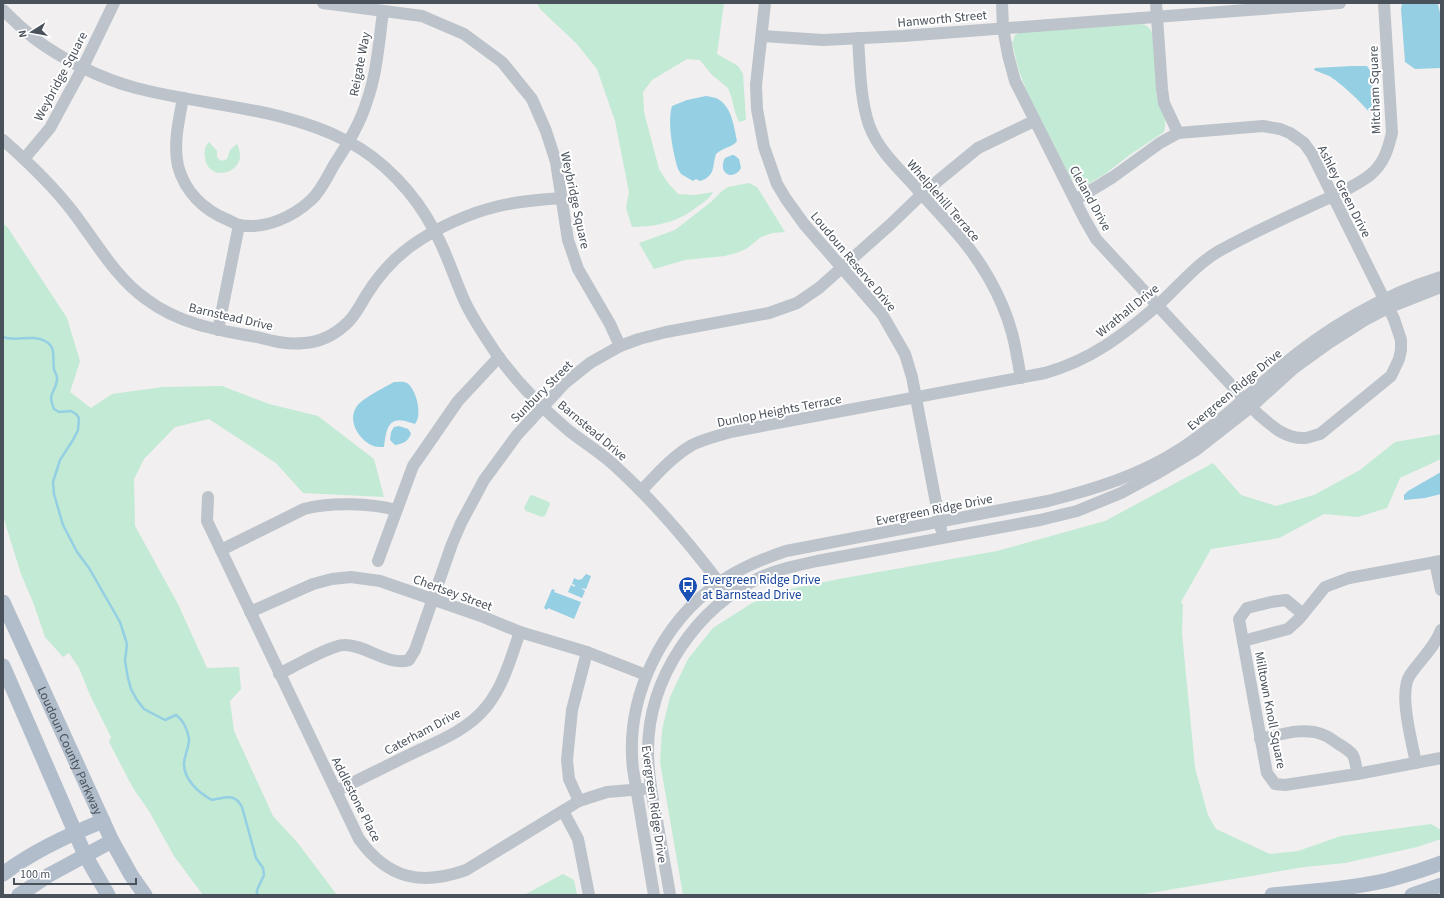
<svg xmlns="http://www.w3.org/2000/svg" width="1444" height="898" font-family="'Source Sans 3',sans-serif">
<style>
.green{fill:#c2ead4}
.water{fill:#94cfe3}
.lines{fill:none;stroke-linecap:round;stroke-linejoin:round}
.stream{stroke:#94cfe3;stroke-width:2.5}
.minor{stroke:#bcc3ca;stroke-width:12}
.major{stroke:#b2bdcb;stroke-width:15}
.labels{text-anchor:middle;stroke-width:4;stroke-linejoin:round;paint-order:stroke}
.street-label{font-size:13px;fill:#49515b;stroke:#fff}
.transit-label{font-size:13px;fill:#164399;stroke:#fff;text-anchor:start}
</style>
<rect width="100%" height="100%" fill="#f1efef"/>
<g class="green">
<path d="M537,3H724L717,54L738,66L743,74L746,120L739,122L735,112L732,99L728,88L711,74L700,60L687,59L652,80L643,92L644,112L659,169L668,183L678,194L695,195L713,192C709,199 704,202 697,207C676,223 658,226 632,227L626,208L629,192L615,121L597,69L577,44L540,9Z"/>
<path d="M1142,24C1149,26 1151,29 1153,37L1157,97L1165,120V128L1164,132L1131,154L1105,174L1088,184L1079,185L1075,183L1070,177L1027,92L1019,71L1012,43L1015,35L1022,31Z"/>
<path d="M209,142L217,151V157L221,161L227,159L230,150L237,144C252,173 207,185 205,157C204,151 205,146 209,142Z"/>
<polygon points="749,183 757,187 785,232 772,233 761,237 746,249 736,253 725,256 685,260 654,269 639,243 675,230 711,202 722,191 728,187"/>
<polygon points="3,223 8,228 67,318 80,361 70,392 91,408 112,394 163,387 222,386 269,404 318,416 374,459 384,497 303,493 276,463 209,419 175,427 144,459 134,479 135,526 178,604 207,668 239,667 241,689 230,701 234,731 273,816 297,842 337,895 203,895 174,856 149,811 133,788 109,742 111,737 90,695 79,668 69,653 63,657 45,637 33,602 21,574 3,516"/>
<polygon points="1441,434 1441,459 1400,478 1387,508 1358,517 1324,514 1279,538 1211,549 1181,602 1183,605 1182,633 1195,768 1208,815 1216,829 1270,854 1298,851 1341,836 1431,824 1441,830 1441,839 1417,847 1345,863 1304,867 1138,895 683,895 660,762 662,730 670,697 688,659 713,628 752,603 785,590 839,579 997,551 1105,521 1213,463 1241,495 1276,506 1314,495 1360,470 1395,442"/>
<polygon points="532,495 549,502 550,504 545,516 542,517 526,511 524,508 530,496"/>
<polygon points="563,874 574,880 577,895 524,895"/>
</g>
<g class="water">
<path d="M1404,3H1437C1443,13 1443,56 1440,68L1415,69L1405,62L1401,9L1402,4Z"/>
<path d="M1352,66H1367C1376,77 1373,99 1371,112L1370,113C1362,103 1340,82 1329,76C1324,74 1319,72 1314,70L1315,68Z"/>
<path d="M706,96C710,97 715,97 718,99C732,107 734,127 737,141C733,147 722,148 716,154C712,166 716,176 700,181L696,179L693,181L681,174L678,169C673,153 667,122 672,106L687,100Z"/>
<path d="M732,155H734L739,159L741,168C733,182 717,173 725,158Z"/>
<path d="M394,382C398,382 403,381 407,383C416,389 423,415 415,424C411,423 409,422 405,421C386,416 386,435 384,447C380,447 375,447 371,445C358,438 347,420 357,406C363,398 385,387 394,382Z"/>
<path d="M399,426L408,429L411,433C409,441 403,444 395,445L390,440L391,432L394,427Z"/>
<polygon points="1441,472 1441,494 1425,498 1404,500 1404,495 1408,491"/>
<polygon points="586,574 591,576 586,589 581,588 585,591 582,598 568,592 571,585 575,587 575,585 572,584 574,578 578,580 582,579"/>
<polygon points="552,589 555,590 554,592 581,602 574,619 548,608 547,610 544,608"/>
</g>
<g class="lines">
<path class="stream" d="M3,337C16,342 32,334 45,341C57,347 52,358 54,369C55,373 58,376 57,380C55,395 47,391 54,409L59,412L71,411L76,414L79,418L78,430L73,440L60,460L53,482L54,494L63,525L77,552L89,568L120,622L127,644L125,661L128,678L131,689L137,700L144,709L165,720L176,715C183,720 188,730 189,739C189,748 184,756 184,764C184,780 199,793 212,800C225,798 234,792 242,807L256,858L263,868L264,875L257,890V895"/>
<g class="minor">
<polyline points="323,3 422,16 464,34 502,62 532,99 546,131 556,162 568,240 578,269 610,324 620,346"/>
<polyline points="765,3 756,85 757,109 764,147 777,184 786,199 804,224 882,314 905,354 912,377 941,529"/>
<path d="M1002,3L1003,28L1008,55L1015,81L1084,218L1096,239L1258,414C1272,426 1285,439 1305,438C1309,438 1315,435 1320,434L1391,376L1399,359L1401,350V340L1394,319L1312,154L1304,143L1290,133L1280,129L1263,126L1178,133L1160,143L1113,177L1075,200"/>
<polyline points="1156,3 1162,89 1164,103 1178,133"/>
<path d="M3,10C13,20 24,30 35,39C63,60 102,79 136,88C205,106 282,107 347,141C384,160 415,194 434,230C447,253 454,278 465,302C474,321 486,338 498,356C518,383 542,408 568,430C583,442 600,452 614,465C656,503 691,545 724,589"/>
<polyline points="762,36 823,40 903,36 1340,3"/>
<path d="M858,38C860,67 860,98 869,125C877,147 894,164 910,181C925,198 940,214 955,231C980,259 1002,296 1012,333C1016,348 1018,363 1021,378"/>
<path d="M183,98C179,120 173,143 178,166C185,192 204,210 228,220C231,221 235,224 239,225C264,230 293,217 311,200C321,191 327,177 334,165C347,145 360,124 367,101C377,73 379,41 383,12"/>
<path d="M3,140C28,162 53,186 73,212C96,242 115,277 146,299C179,324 217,330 257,337C272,341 288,345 304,343C319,342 334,335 345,325C355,317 360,305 367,294C379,275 393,259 411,246C436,228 469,213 499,206C519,201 540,200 561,198"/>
<polyline points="24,159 50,128 83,67 114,3"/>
<polyline points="218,330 239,225"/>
<path d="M642,490C657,474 673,456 692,445C704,439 718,436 730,432L1045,373C1091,360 1122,336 1158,305C1178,287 1195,265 1219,251C1248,235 1278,221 1309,207C1328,198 1354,188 1370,175C1384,164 1388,149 1392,133L1384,3"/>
<path d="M208,497L207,521L359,839C388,879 421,886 466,870L579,801L607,792L643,789"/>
<path d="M221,550L304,509C329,502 371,503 396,510"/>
<polyline points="378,561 413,466 458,401 499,357"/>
<polyline points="1435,562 1441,590"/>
<polyline points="250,612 313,584 332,579 351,577 380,581 481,616 520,632 587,652 646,675"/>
<polyline points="1303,614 1286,600 1271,602 1247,608 1239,619 1267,773 1275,784 1285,785 1357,774 1441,758"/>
<polyline points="1243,641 1288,629 1299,619 1325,587 1349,578 1441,561"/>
<path d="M279,674C293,667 331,645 344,645C365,644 389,667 409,660L415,650L452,544L461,523L484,480L517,435L565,383L590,363L620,346L639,339L666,332L769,313L797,303L819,288L891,224L922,194L978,148L1034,121"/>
<path d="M1260,739C1280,735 1304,726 1324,735C1329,737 1333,740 1337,743C1354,753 1355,754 1357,774"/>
<path d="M1416,763C1412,742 1398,693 1410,675C1420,660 1435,647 1441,630"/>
<path d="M336,791C362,778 387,766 413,753C439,741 468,730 487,706C504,685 511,657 520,632"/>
<polyline points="579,801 569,779 567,760 572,710 587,652"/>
<polyline points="563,811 578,839 589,895"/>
<path d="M654,895L633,769C625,698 661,623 720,582C740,568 762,559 786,551L1048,501C1095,489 1141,475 1182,448C1217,425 1247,396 1278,369C1325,329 1382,295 1441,277"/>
<path d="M670,895C666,870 661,845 657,820C652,797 648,775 648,751C648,678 696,608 761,577C779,569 798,565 817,561L1040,520L1077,511L1121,493L1156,474L1196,450L1251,407L1293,369L1329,343L1365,320L1388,308L1441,287"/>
</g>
<g class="major">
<path id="s1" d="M3,602L112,841L131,875L145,895"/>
<polyline points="3,666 75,832 85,855 108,895"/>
<path d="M3,874C33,851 68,835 103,821"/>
<polyline points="19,895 49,875 112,841"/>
<path d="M1272,895C1310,891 1350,889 1388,880C1406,875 1424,870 1441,863"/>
<polyline points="1412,895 1441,885"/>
</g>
</g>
<defs>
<symbol id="bus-pin" viewBox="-11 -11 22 30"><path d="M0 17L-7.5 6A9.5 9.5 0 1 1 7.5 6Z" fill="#1a4fb4" stroke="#fff"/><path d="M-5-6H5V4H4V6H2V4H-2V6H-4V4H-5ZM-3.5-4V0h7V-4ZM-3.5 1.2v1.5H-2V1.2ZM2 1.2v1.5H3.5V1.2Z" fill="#fff"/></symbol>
</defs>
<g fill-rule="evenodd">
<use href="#bus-pin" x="677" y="575" width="22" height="30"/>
</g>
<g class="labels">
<g class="street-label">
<text transform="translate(942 18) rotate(-5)" y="5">Hanworth Street</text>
<text transform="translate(359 64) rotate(-79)" y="5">Reigate Way</text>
<text transform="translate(60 76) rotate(-62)" y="5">Weybridge Square</text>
<text transform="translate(1374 90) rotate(-92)" y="5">Mitcham Square</text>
<text transform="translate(1345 191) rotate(63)" y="5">Ashley Green Drive</text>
<text transform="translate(1091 198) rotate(61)" y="5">Cleland Drive</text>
<text transform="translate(576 200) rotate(78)" y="5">Weybridge Square</text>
<text transform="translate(944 200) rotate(49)" y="5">Whelplehill Terrace</text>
<text transform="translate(854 261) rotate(50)" y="5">Loudoun Reserve Drive</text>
<text transform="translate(1127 310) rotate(-39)" y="5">Wrathall Drive</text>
<text transform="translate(231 316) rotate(13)" y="5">Barnstead Drive</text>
<text transform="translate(1234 389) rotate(-40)" y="5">Evergreen Ridge Drive</text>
<text transform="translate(541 391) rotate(-45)" y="5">Sunbury Street</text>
<text transform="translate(779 410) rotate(-11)" y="5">Dunlop Heights Terrace</text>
<text transform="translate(593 430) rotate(40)" y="5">Barnstead Drive</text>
<text transform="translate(934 509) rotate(-11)" y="5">Evergreen Ridge Drive</text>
<text transform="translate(453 592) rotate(20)" y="5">Chertsey Street</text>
<text transform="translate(1271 710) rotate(79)" y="5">Milltown Knoll Square</text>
<text transform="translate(422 731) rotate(-28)" y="5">Caterham Drive</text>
<text dy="5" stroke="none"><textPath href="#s1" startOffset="163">Loudoun County Parkway</textPath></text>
<text transform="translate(357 799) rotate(63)" y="5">Addlestone Place</text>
<text transform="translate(655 804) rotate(82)" y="5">Evergreen Ridge Drive</text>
</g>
<g class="transit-label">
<text x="702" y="584">Evergreen Ridge Drive<tspan x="702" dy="15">at Barnstead Drive</tspan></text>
</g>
</g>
<rect width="1444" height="898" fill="none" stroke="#49515b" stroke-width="8"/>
<g transform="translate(32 32) rotate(259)" stroke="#ffffff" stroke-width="3" paint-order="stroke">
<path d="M0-3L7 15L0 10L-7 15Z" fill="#49515b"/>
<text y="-6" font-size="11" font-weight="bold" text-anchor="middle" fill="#49515b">N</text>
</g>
<path d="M14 878v6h122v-6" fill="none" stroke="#49515b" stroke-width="2"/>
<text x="20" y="878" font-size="12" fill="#49515b" stroke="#ffffff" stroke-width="3" paint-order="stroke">100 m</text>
</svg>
